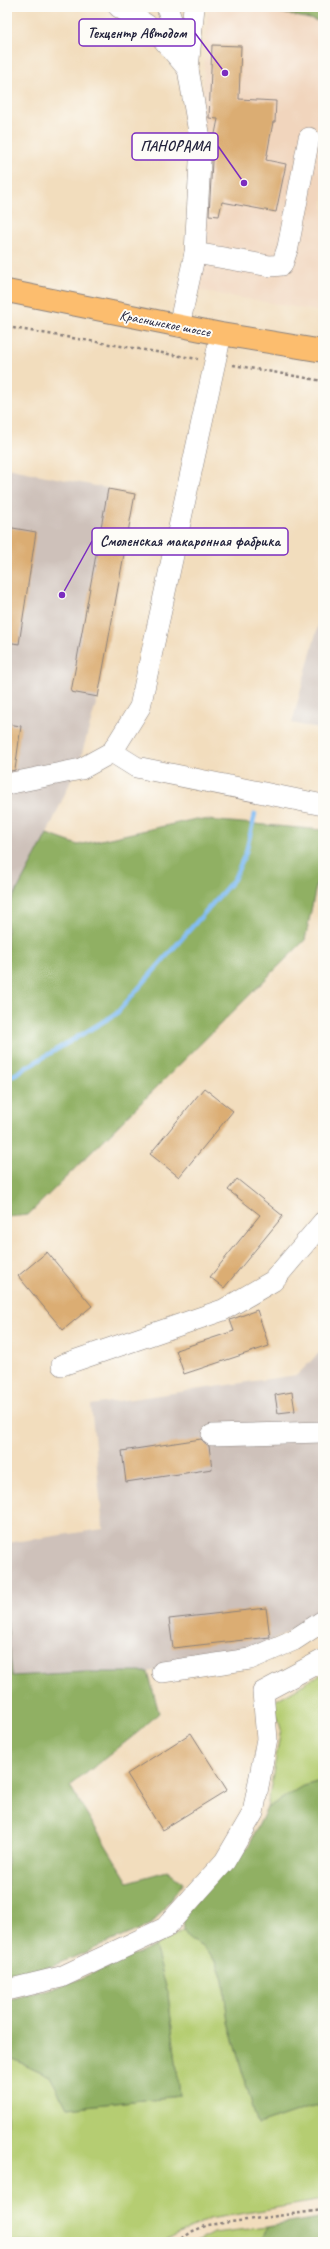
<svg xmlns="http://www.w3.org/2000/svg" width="330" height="2249" font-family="Caveat,sans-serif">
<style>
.built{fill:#f1d5bd}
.industrial{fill:#cec1ba}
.green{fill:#b5cd72;stroke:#6c7856}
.forest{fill:#90b064;stroke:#596950}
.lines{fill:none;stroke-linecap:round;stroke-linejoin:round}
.stream{stroke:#82bdf4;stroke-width:4.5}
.building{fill:#dbad73}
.minor-casing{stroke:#8a807c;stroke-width:22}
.major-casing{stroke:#8a807c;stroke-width:24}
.path{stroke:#8a807c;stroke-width:2.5;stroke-dasharray:3 3;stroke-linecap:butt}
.minor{stroke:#fff;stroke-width:21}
.major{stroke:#fcbd6e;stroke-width:22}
.labels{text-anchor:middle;stroke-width:4;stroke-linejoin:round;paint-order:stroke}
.street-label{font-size:14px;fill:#22223b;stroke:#fdfcf7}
.leader{fill:none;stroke:#7b2cbf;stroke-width:1.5}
.callout-dot{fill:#7b2cbf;stroke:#fdfcf7;stroke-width:1.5}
.callout{fill:#fdfcf7;stroke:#7b2cbf;stroke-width:1.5}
.callout-label{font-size:15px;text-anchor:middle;font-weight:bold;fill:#22223b}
</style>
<rect width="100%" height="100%" fill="#fdfcf7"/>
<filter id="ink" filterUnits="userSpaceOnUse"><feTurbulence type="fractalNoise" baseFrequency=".025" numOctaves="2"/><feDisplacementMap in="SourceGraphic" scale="8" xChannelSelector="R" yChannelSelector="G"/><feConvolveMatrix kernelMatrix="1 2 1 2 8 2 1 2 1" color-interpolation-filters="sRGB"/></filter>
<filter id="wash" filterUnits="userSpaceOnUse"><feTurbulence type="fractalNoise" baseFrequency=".012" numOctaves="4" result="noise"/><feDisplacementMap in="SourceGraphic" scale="16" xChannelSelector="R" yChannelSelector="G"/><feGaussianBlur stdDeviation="0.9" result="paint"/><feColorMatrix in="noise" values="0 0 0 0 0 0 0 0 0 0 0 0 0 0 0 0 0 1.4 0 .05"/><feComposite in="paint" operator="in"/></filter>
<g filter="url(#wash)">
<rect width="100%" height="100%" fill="#f2ddbd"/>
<polygon class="built" points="208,7 255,7 323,22 323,312 191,289"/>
<g class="industrial">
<polygon points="7,468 135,494 98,697 80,760 47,834 7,909"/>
<polygon points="323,607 323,730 292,723"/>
<polygon points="323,1349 323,1613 261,1647 148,1672 85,1672 12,1676 7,1621 7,1543 103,1529 91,1405 297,1375"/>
</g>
<g class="green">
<polygon points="323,1673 323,1780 301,1787 267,1808 281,1729 273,1702"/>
<polygon points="184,1930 190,1940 201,1946 216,1961 223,1979 228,2023 258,2125 323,2103 323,2200 210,2219 163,2242 7,2242 7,2056 50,2076 67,2108 180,2096 168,1994 155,1946"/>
<polygon points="267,2227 261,2242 197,2242 213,2233"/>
</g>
<g class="forest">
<polygon points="255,7 323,7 323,22"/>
<polygon points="196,819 323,830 323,853 305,940 28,1215 7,1217 7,909 47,834 78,845"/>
<polygon points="7,1621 12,1676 85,1672 148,1672 159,1713 137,1733 70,1786 128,1882 167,1871 183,1883 152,1924 53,1966 7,1977"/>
<polygon points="323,1780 323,2103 258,2125 228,2023 223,1979 216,1960 201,1946 190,1940 184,1930 183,1916 231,1862 248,1847 267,1808 301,1787"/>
<polygon points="155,1946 168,1994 180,2096 67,2108 50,2076 7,2056 7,2000 68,1984"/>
<polygon points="323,2217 323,2242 261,2242 267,2227"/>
</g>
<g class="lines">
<polyline class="stream" points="7,1079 116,1014 234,879 246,852 255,814"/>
</g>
<g id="blocks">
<g class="building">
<polygon points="212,45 241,46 239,99 276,101 275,122 273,122 266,160 286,164 276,212 222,202 219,216 209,215 213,144 218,119 209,118"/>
<polygon points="108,489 135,494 98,697 71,692"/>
<polygon points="7,527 36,532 19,644 7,642"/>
<polygon points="7,724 21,726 15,770 7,772"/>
<polygon points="204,1088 233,1111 179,1177 150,1154"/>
<polygon points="237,1179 283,1216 224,1288 210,1277 260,1215 228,1190"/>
<polygon points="47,1252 92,1306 63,1330 18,1276"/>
<polygon points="257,1310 269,1346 184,1374 176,1350 234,1331 230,1320"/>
<polygon points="292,1392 295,1411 278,1413 275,1395"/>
<polygon points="201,1439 209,1446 212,1469 126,1482 122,1451"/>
<polygon points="266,1608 270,1637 173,1648 169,1619"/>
<polygon points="191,1733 227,1790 162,1830 127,1774"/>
</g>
</g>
</g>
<g filter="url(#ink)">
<use href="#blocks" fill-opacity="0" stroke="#8a807c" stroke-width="1"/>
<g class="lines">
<defs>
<g id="minor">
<polyline points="119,7 156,31 188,69"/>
<polyline points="167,7 184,58"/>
<polyline points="195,253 270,266 282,265 288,247 309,138"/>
<polyline points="179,326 195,253 201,144 188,69 194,7"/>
<polyline points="112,752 136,767 323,805"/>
<polyline points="7,784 81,769 112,752 140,707 221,334"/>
<polyline points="62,1365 223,1310 273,1281 323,1222"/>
<polyline points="212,1435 323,1432"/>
<polyline points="162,1672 250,1659 294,1640 323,1621"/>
<polyline points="7,1990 61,1977 165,1928 225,1861 253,1813 267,1739 263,1692 323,1660"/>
</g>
<polyline id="major" points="7,291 221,334 323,351"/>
</defs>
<use href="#minor" class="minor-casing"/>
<use href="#major" class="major-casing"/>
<g class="path">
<polyline points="7,327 198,359"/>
<polyline points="233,365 323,381"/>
<polyline points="177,2242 193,2231 208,2225 323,2210"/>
</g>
<use href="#minor" class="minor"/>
<use href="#major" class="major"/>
</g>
</g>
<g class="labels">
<g class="street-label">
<text transform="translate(165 323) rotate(11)" y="5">Краснинское шоссе</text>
</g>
</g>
<path class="leader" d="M225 73L195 33M244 183L218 146M62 595L92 541"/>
<g class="callout-dot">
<circle cx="225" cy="73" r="4"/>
<circle cx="244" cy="183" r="4"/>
<circle cx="62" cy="595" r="4"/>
</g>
<g class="callout">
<rect x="79" y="19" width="116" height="27" rx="4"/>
<rect x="132" y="133" width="86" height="27" rx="4"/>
<rect x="92" y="528" width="196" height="27" rx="4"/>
</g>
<g class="callout-label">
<text x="137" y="38">Техцентр Автодом</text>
<text x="175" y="151">ПАНОРАМА</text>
<text x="190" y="546">Смоленская макаронная фабрика</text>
</g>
<rect width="330" height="2249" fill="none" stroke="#fdfcf7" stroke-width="24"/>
</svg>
